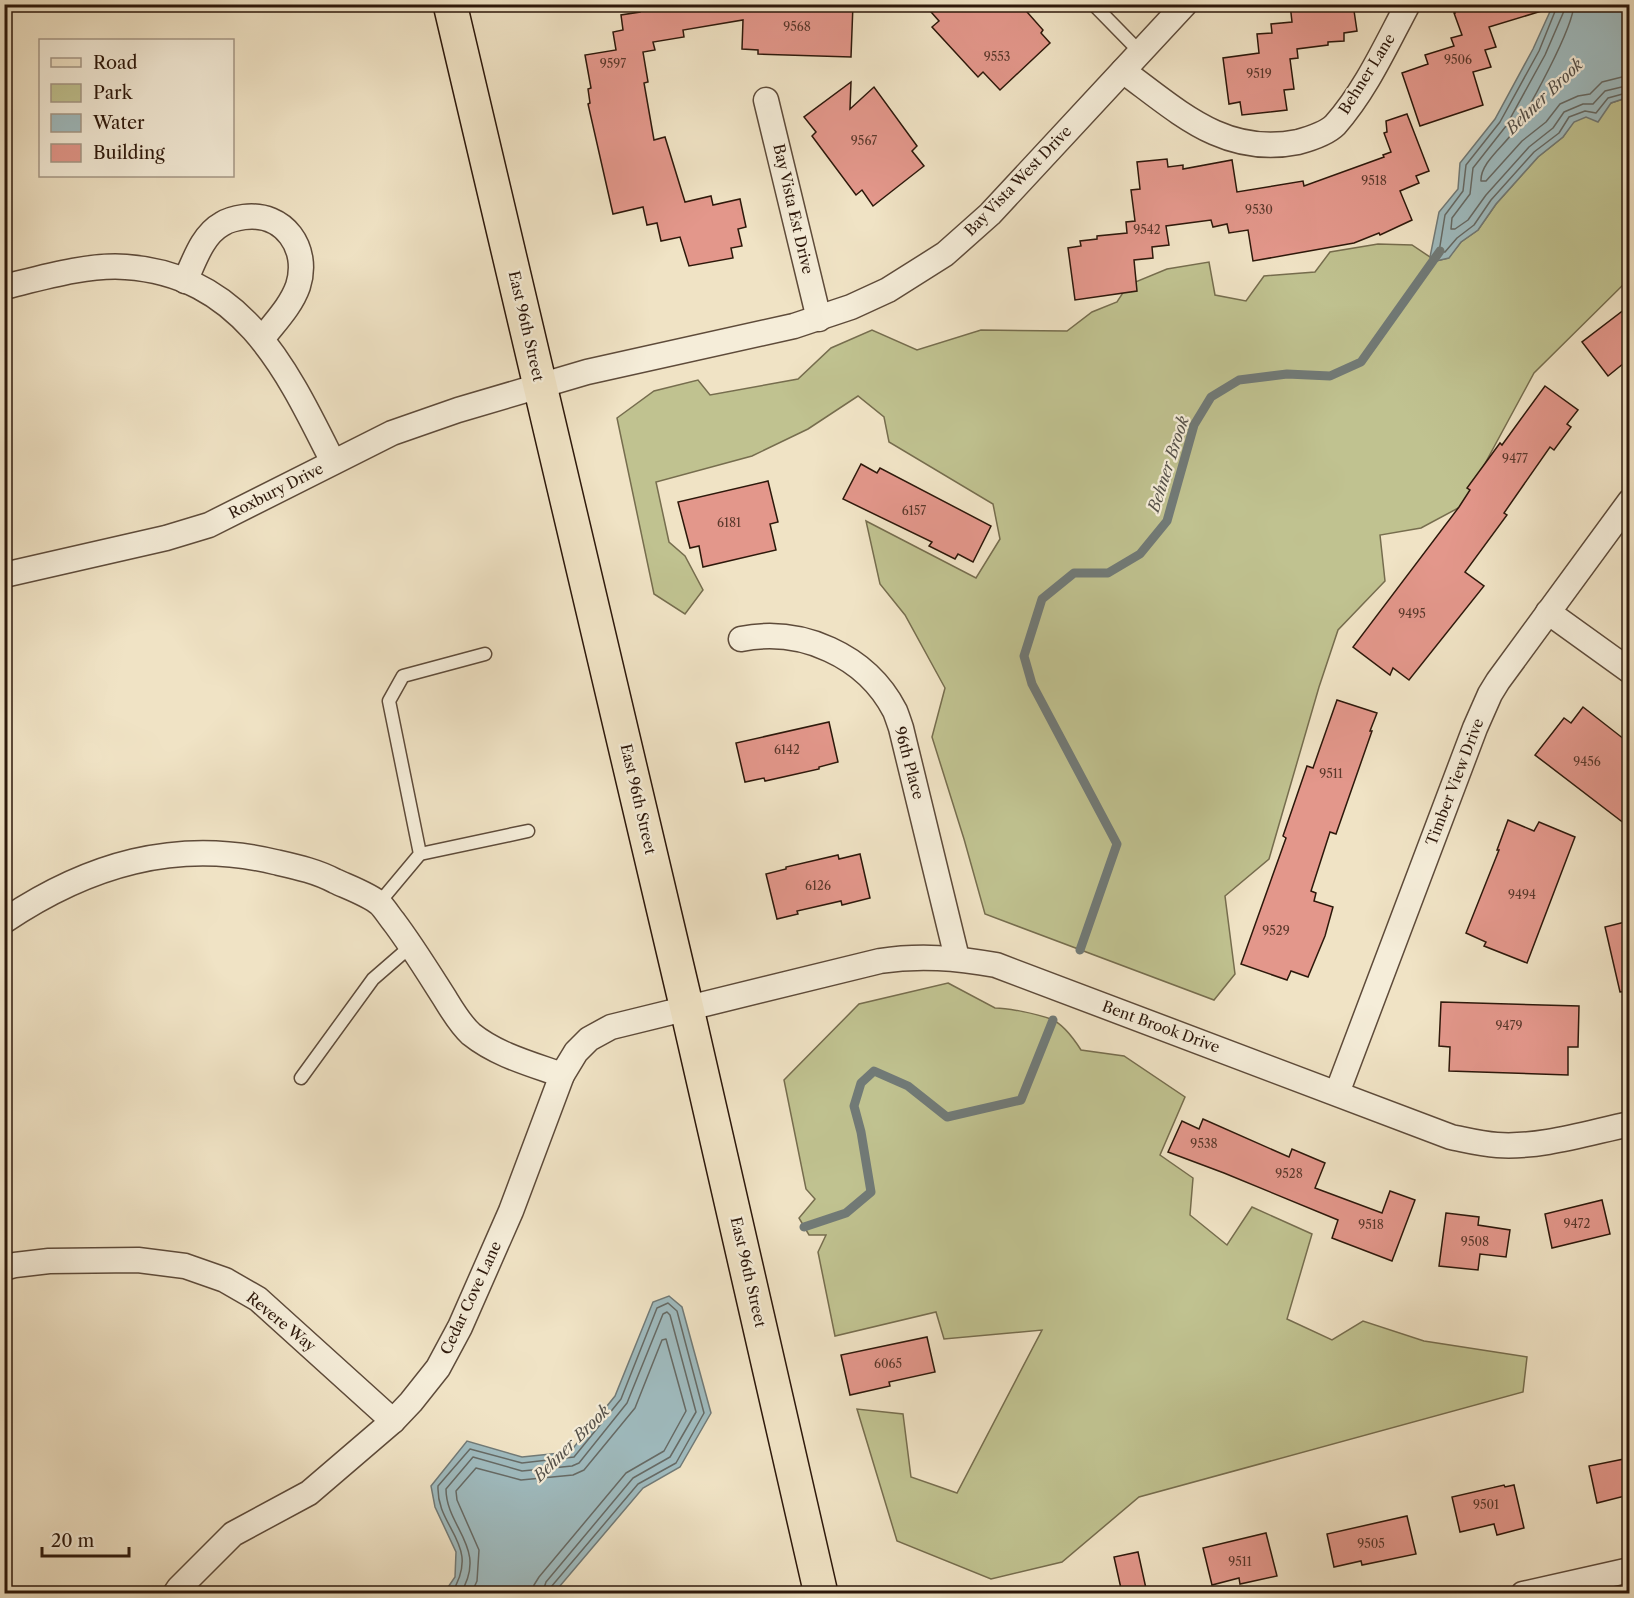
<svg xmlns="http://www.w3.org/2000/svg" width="1634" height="1598" font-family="'Libre Caslon Text',serif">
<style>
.green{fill:#c0c290;stroke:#766d4e;stroke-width:1.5}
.water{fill:#9fbbbf;stroke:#717a77;stroke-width:1.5}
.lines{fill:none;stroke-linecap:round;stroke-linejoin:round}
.shore{stroke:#666a65;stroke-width:1.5}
.stream{stroke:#717a77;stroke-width:9}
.building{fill:#e3978b;stroke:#2d180b;stroke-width:1.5}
.service-casing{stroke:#5e4b3a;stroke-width:15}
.minor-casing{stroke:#5e4b3a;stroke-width:27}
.primary-casing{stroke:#2d180b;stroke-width:36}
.service{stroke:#f5edd9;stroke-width:12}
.minor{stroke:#f5edd9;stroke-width:24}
.primary{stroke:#f0e3c5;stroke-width:33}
.labels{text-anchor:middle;stroke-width:4.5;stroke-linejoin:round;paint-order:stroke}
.number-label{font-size:12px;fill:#5a382b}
.street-label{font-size:15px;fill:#2d180b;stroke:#f5edd9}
.water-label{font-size:16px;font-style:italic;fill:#55514a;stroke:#f5edd9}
</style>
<rect width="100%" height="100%" fill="#f0e3c5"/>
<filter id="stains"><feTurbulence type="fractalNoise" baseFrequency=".00333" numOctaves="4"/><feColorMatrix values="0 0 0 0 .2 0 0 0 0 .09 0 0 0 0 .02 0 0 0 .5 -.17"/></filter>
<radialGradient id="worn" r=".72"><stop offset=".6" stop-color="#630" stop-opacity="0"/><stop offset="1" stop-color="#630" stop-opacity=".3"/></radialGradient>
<g class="green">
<polygon points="1629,97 1629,279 1534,373 1462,506 1421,528 1380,535 1385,581 1338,630 1319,687 1269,859 1225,896 1235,974 1214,1000 985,914 964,839 932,737 945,688 905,615 880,584 866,521 976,578 1000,539 993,504 889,442 884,417 858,396 808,429 752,456 656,482 669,542 685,556 703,590 685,614 654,594 617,418 654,391 698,380 710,395 798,379 831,348 872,330 917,350 981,330 1067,331 1092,312 1117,302 1128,285 1167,269 1209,262 1215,295 1246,301 1264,276 1315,272 1330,252 1378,244 1412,245 1436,261 1448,258 1461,242 1478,230 1496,204 1538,157 1563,137 1573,122 1611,103"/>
<path d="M948,983L995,1008C1009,1008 1037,1014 1051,1019C1063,1024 1074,1039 1081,1050L1124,1056L1185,1097L1160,1155L1193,1178L1190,1215L1227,1245L1252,1207L1312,1234L1287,1319L1332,1340L1363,1321L1424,1341L1527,1357L1523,1392L1139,1497L1062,1562L991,1579L897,1541L857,1409L903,1414L911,1477L957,1493L1042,1330L944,1339L936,1312L835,1336L818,1252L826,1235H809L799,1218L815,1199L806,1189L784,1080L859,1004Z"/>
</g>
<g class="water">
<polygon points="1553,5 1629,5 1629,97 1611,103 1598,122 1586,117 1574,122 1563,137 1538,157 1496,204 1478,230 1461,242 1449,258 1436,261 1430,257 1439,212 1458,189 1460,163 1495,119 1533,49"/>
<polygon points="669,1296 682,1307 711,1413 680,1467 643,1488 554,1593 444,1593 455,1577 456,1552 435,1507 431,1486 467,1441 522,1457 570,1452 615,1396 653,1302"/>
</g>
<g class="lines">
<g class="shore">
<polyline points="1558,4 1539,51 1500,122 1466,165 1463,191 1445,215 1439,252 1445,252 1457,238 1474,225 1491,200 1534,152 1559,133 1569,117 1585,111 1596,113 1608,98 1630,92"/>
<polyline points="1565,4 1564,11 1545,55 1506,126 1473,168 1470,194 1452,218 1451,229 1455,229 1468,220 1486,195 1529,147 1553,128 1564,112 1583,104 1593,104 1605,91 1630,85"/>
<path d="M1574,4C1573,29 1529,108 1514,131C1504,146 1480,163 1481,181H1486L1522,141L1546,122L1560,104L1578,96L1590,94L1602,82L1630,75"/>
<path d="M451,1594C483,1544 436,1529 438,1486L470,1449L522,1463L574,1457L621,1399L657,1308L668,1303L677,1311L704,1413L676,1463L638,1484L551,1587L550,1594"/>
<path d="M460,1594C489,1548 446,1528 446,1489L473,1457L522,1471L572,1466L579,1463L627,1403L663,1314L667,1312L670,1315L696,1412L670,1457L633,1478L546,1582L542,1594"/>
<polyline points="471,1594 477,1581 479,1550 457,1500 456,1491 476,1468 521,1480 573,1475 584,1470 635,1408 662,1340 666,1339 686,1411 664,1451 626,1473 539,1577 534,1585 533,1594"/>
</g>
<g class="stream">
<polyline points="1080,950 1117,844 1032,684 1024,656 1042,599 1074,573 1108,573 1140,554 1167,521 1194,425 1211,397 1239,380 1287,374 1330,376 1361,362 1440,251"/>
<polyline points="804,1227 846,1213 871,1192 861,1132 854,1106 861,1083 874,1071 908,1086 947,1117 1021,1100 1053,1020"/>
</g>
</g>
<g class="building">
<polygon points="639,4 853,4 851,57 758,54 758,50 742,49 743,20 683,30 684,37 653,42 655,50 643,52 648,82 644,83 654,140 665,137 685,202 711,196 713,205 740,199 746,227 738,229 742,246 731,248 733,258 689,266 680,237 661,241 657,223 647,225 643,207 613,214 588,104 590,103 588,89 591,88 585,55 616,50 613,32 623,30 621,15 640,12"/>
<polygon points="924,4 1020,4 1043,30 1041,33 1050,43 1000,90 983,72 978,77 932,27 939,21"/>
<polygon points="1290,4 1353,4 1357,31 1344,33 1344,41 1328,42 1328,45 1297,49 1298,58 1290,59 1294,89 1284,90 1287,110 1242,115 1240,102 1229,104 1223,58 1259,53 1257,34 1272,33 1271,24 1292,22"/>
<polygon points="1453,4 1544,4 1545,10 1489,27 1496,47 1485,50 1491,67 1473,72 1483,105 1420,126 1402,73 1428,64 1425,55 1454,46 1451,38 1462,35 1454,13 1455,13"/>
<polygon points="851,82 850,109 874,87 917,146 912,151 924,166 873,206 862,190 856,195 812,136 816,132 804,117"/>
<polygon points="1407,114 1429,171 1416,176 1419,183 1400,191 1412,220 1380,235 1379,233 1354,243 1253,261 1248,230 1229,233 1227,224 1213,227 1211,220 1166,226 1169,245 1152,247 1153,258 1134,260 1137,291 1075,300 1068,248 1081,246 1080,241 1097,239 1097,236 1127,233 1126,222 1135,221 1131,190 1140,189 1137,162 1167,159 1168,167 1183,165 1183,169 1232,160 1237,192 1303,181 1304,186 1384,157 1383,155 1391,152 1384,133 1387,132 1386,121"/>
<polygon points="1629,306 1629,359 1608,376 1582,342"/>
<polygon points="1545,386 1578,410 1567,424 1571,427 1554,450 1550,447 1504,513 1507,515 1465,572 1484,586 1409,680 1393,668 1390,675 1353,647 1459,507 1470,490 1467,488 1500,443 1502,445"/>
<polygon points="861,464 877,473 880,468 991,526 973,562 958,554 955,559 929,546 932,542 843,499"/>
<polygon points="768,481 778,522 770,524 776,550 703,567 699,546 690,548 678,502"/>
<polygon points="1337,700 1377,713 1370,731 1372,731 1336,834 1330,832 1311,891 1316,893 1314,901 1333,907 1325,936 1308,977 1291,971 1287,980 1241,964 1286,838 1283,836 1307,766 1313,768"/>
<polygon points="1583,707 1629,743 1629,827 1535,755 1564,718 1571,723"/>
<polygon points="829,722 838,762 819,767 819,769 765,781 764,778 745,782 736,743"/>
<polygon points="1508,820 1534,831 1539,822 1575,837 1527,963 1484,946 1486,942 1466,933 1499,850 1497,850"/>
<polygon points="860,854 870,898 842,905 841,901 797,911 798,914 777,919 766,874 786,869 786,867 838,855 839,859"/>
<polygon points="1629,921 1629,991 1620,992 1605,927"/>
<polygon points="1441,1002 1579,1006 1578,1047 1568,1047 1568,1075 1449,1071 1450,1047 1439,1046"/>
<polygon points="1203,1119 1289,1157 1292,1149 1325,1163 1315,1188 1382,1213 1390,1191 1415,1200 1392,1261 1332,1238 1338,1220 1224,1173 1168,1152 1182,1121 1199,1129"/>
<polygon points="1602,1200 1610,1234 1552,1248 1545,1214"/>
<polygon points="1446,1213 1479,1217 1478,1225 1510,1230 1506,1257 1480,1254 1478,1270 1439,1266"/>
<polygon points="927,1337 935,1372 889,1382 890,1386 850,1395 841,1355"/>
<polygon points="1629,1458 1629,1495 1597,1503 1589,1466"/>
<polygon points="1504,1485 1505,1487 1514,1485 1524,1528 1497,1535 1494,1524 1460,1532 1452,1497"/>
<polygon points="1407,1516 1416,1554 1362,1565 1361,1561 1334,1567 1327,1534"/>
<polygon points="1266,1533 1277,1576 1240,1584 1239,1578 1212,1585 1203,1548"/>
<polygon points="1138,1552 1147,1593 1122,1593 1114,1557"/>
</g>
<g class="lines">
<defs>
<g id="service">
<polyline points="1093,4 1140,52"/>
<polyline points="420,854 528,831"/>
<polyline points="379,903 420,854 389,701 403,676 485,654"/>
<polyline points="301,1078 373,979 411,946"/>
</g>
<g id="minor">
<path d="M1123,71C1178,111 1224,157 1298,142C1309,139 1326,134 1335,125C1366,90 1386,45 1408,4"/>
<polyline points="766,100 819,319"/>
<path d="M185,281C194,262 202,235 222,224C228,220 237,218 244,217C284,212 310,248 298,286C291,306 275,322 262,339"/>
<path d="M4,287C41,278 88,264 126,267C243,275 287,370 333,462"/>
<polyline points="4,575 166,538 209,525 392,433 458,410 587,372 794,326 851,307 888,290 945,254 990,214 1185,4"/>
<polyline points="1548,612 1630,671"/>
<path d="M741,639C801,627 866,655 895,711C897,716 899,722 901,728L957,958"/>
<path d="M4,921C87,865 176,838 275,862C297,867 316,871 335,881C348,887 370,895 380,904C385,909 389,916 394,922C412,946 428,972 444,997C452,1010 460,1024 471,1034C497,1055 531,1064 562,1075"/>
<polyline points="1337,1093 1475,728 1490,694 1498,681 1630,501"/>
<polyline points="4,1268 15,1265 49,1261 138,1260 185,1266 225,1280 258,1299 393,1421"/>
<path d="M175,1594L179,1588L233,1534L309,1493L393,1421L411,1402L438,1368L460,1327L511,1211L562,1075L576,1052L589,1039L611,1027L880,961C920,955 956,958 996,965L1451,1137C1466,1140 1481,1144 1497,1145C1541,1148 1587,1133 1630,1124"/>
<polyline points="1523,1594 1630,1570"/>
</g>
<polyline id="primary" points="450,4 687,1009 821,1594"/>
</defs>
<use href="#service" class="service-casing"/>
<use href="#minor" class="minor-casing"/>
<use href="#primary" class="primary-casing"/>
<use href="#service" class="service"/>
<use href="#minor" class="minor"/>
<use href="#primary" class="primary"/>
</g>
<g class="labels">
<g class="number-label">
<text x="797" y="31">9568</text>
<text x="997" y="61">9553</text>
<text x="1458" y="64">9506</text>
<text x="613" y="68">9597</text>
<text x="1259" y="78">9519</text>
<text x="864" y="145">9567</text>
<text x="1374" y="185">9518</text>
<text x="1259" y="214">9530</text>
<text x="1147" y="234">9542</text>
<text x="1515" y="463">9477</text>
<text x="914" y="515">6157</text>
<text x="729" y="527">6181</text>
<text x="1412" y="618">9495</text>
<text x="787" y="754">6142</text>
<text x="1587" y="766">9456</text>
<text x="1331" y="778">9511</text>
<text x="818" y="890">6126</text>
<text x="1522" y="899">9494</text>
<text x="1276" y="935">9529</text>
<text x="1509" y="1030">9479</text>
<text x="1204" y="1148">9538</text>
<text x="1289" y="1178">9528</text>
<text x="1577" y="1228">9472</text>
<text x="1371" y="1229">9518</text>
<text x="1475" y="1246">9508</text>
<text x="888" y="1368">6065</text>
<text x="1486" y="1509">9501</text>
<text x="1371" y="1548">9505</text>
<text x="1240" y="1566">9511</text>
</g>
<g class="street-label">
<text transform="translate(1367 74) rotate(-58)" y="5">Behner Lane</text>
<text transform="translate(1018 181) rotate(-46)" y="5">Bay Vista West Drive</text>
<text transform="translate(793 209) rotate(77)" y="5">Bay Vista Est Drive</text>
<text transform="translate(526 326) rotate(77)" y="5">East 96th Street</text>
<text transform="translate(276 491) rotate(-27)" y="5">Roxbury Drive</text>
<text transform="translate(909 763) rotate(75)" y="5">96th Place</text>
<text transform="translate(1455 782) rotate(-69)" y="5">Timber View Drive</text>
<text transform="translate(638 799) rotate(77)" y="5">East 96th Street</text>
<text transform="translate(1161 1027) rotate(20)" y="5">Bent Brook Drive</text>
<text transform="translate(748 1272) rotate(77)" y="5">East 96th Street</text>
<text transform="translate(471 1298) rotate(-65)" y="5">Cedar Cove Lane</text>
<text transform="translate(281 1322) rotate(39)" y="5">Revere Way</text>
</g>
<g class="water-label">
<text transform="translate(1544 96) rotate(-44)" y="6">Behner Brook</text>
<text transform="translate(1168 464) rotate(-72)" y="6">Behner Brook</text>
<text transform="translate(571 1443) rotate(-45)" y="6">Behner Brook</text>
</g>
</g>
<rect width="1634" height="1598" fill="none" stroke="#f0e3c5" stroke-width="24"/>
<rect x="6" y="6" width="1622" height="1586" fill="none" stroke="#2d180b" stroke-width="3"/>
<rect x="12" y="12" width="1610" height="1574" fill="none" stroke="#2d180b" stroke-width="1.5"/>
<rect x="39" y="39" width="195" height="138" fill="#f5edd9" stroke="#a59887" stroke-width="1.5"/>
<rect x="51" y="58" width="30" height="9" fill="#f0e3c5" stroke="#a59887" stroke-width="1.5"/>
<text x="93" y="69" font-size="18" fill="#2d180b">Road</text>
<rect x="51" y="84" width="30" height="18" fill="#c0c290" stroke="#a59887" stroke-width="1.5"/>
<text x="93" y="99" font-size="18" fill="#2d180b">Park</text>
<rect x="51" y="114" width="30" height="18" fill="#9fbbbf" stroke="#a59887" stroke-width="1.5"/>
<text x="93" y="129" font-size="18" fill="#2d180b">Water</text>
<rect x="51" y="144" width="30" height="18" fill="#e3978b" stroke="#a59887" stroke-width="1.5"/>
<text x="93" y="159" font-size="18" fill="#2d180b">Building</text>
<path d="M42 1547v9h87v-9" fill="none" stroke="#2d180b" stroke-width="3"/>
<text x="51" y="1547" font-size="18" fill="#2d180b" stroke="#f5edd9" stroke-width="4.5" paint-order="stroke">20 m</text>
<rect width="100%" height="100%" filter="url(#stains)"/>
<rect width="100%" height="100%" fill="url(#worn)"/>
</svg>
